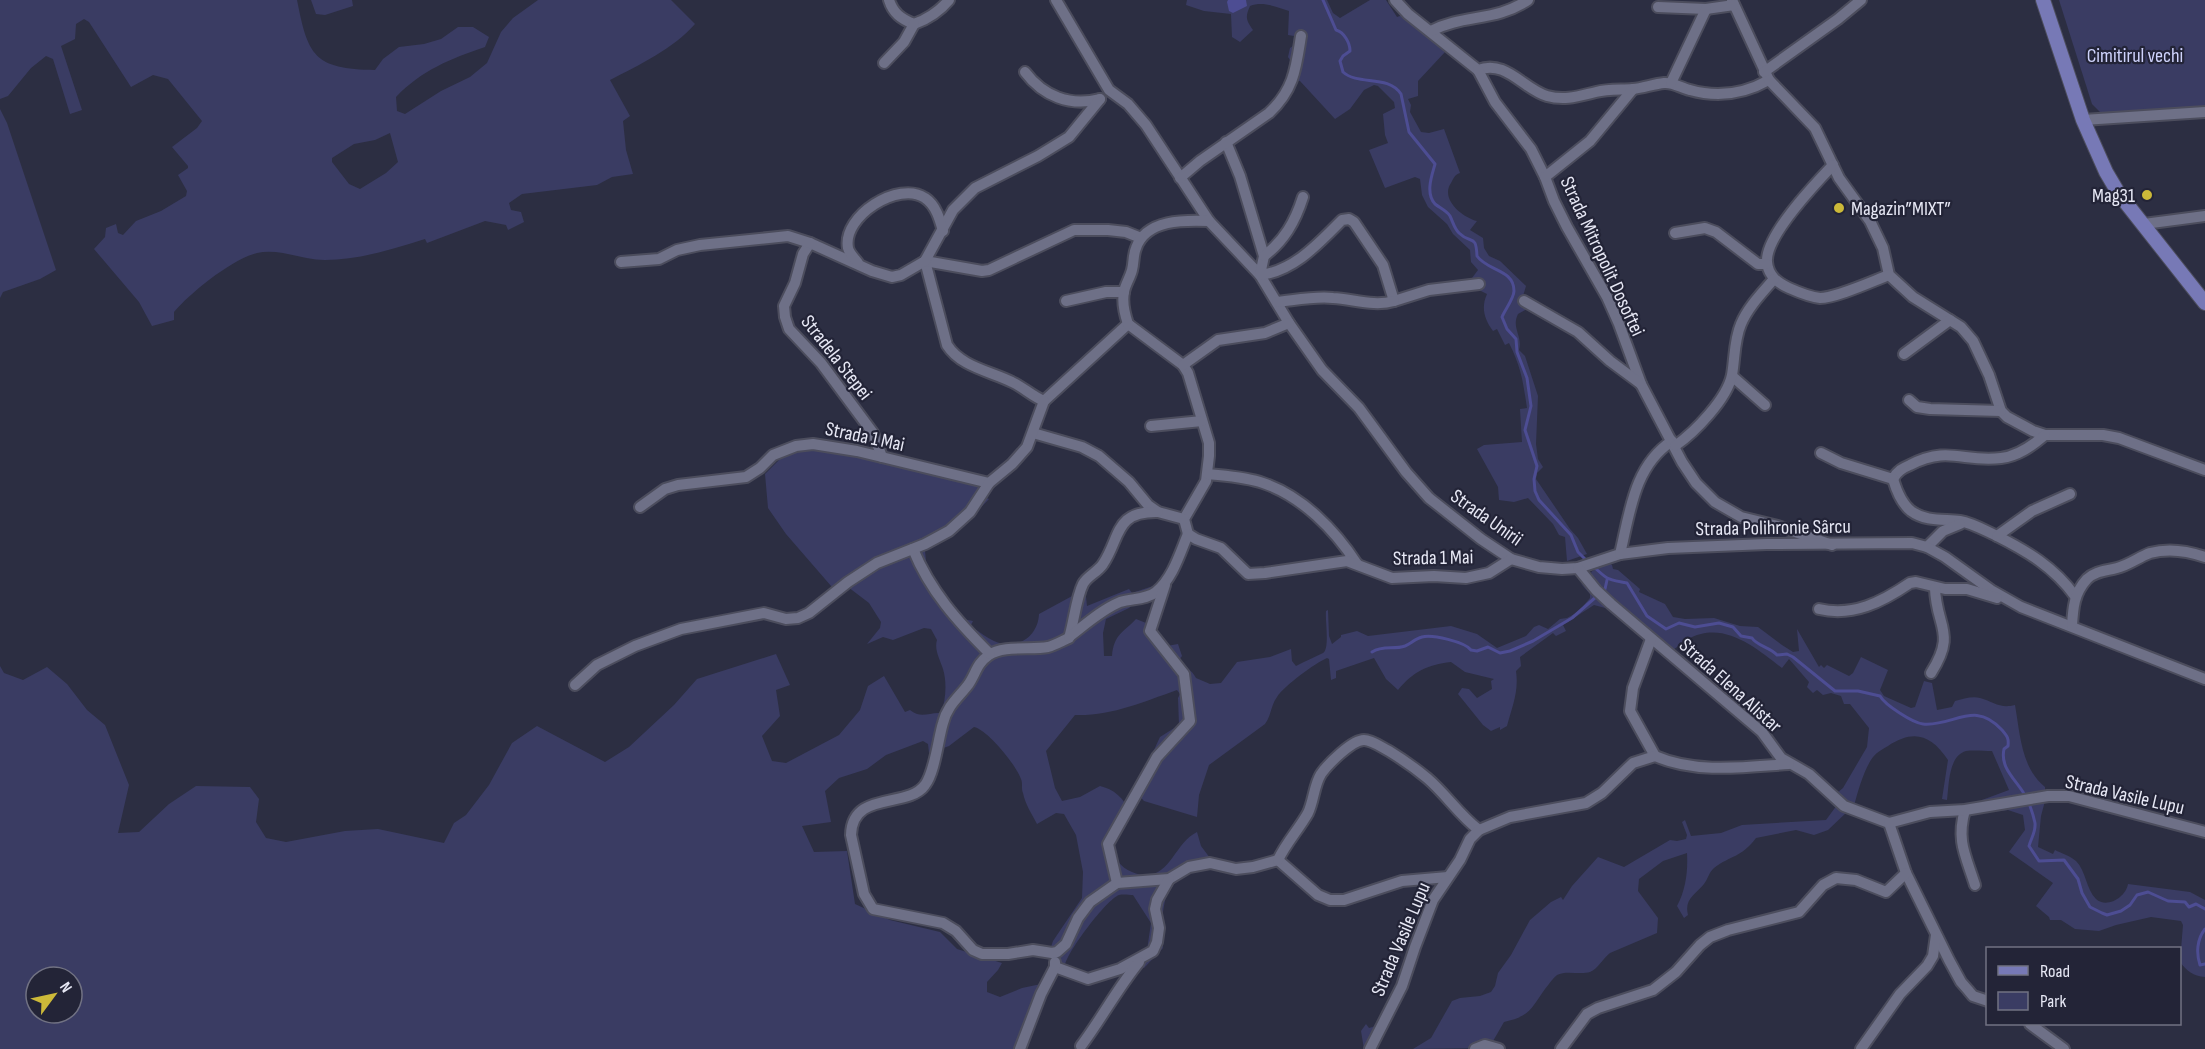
<svg xmlns="http://www.w3.org/2000/svg" width="2205" height="1049" font-family="'Sofia Sans Condensed',sans-serif">
<style>
.green{fill:#3a3c63;fill-rule:evenodd}
.water{fill:#4d4d93}
.lines{fill:none;stroke-linecap:round;stroke-linejoin:round}
.stream{stroke:#4d4d93;stroke-width:3}
.minor-casing{stroke:#4c4d5d;stroke-width:14}
.major-casing{stroke:#4c4d5d;stroke-width:16}
.minor{stroke:#6e7087;stroke-width:10}
.major{stroke:#7779b6;stroke-width:14}
.poi-dot{fill:#ccb939;stroke:#232437;stroke-width:2}
.labels{text-anchor:middle;stroke-width:4.5;stroke-linejoin:round;paint-order:stroke}
.park-label{font-size:20px;fill:#cfd3fc;stroke:#232437}
.poi-label{font-size:20px;fill:#e7e8f5;stroke:#232437;text-anchor:end}
.street-label{font-size:20px;fill:#e7e8f5;stroke:#232437}
</style>
<rect width="100%" height="100%" fill="#2c2e42"/>
<g class="green">
<path d="M0,0H297C308,56 314,69 375,70L383,59L399,47L424,44L441,39L458,27H473L489,37L485,47C450,59 422,70 396,97L397,111L405,114L441,91L470,77L487,63L501,32L513,18L538,0H671L695,24C673,49 639,65 610,80L630,116L623,121L626,150L633,174L612,177L597,185L522,194L509,203L511,210L521,212L524,222L508,230L506,225L485,221L427,243L425,239C393,249 359,260 325,260C303,260 279,248 257,253C232,259 190,293 174,312V320L152,326L139,302L94,249L105,237L106,228L116,224L118,233L123,235L136,221L161,211L186,196L187,191L178,175L188,168V166L172,147L197,128L202,121L168,79L153,75L131,87L89,22L84,19L76,24L75,39L61,46L82,110L70,114L53,59L46,56L31,68L8,96L0,99ZM390,133L398,162L386,173L360,189L349,184L332,162V158L354,144L375,140Z"/>
<polygon points="311,0 352,0 353,6 325,15 316,14"/>
<path d="M1187,0H1327L1333,13L1340,18L1370,0H1386L1397,17L1403,15L1445,52L1418,81V96L1408,99L1411,105L1410,112L1421,132L1429,133L1444,129L1460,173C1454,175 1454,178 1451,183C1440,199 1462,217 1477,221L1470,230L1483,238L1484,248L1489,256L1500,261L1526,286L1523,296L1528,300L1527,309L1518,314C1511,328 1523,336 1519,350L1525,356L1538,396L1536,444L1538,459L1543,467L1537,473L1536,479L1570,529L1578,538L1587,554L1567,561L1565,537L1559,535L1553,524L1528,498L1514,502L1499,500L1498,487L1477,449L1484,445L1522,442L1520,409L1527,408C1523,381 1521,367 1509,343L1505,345L1497,329L1493,331C1484,319 1481,307 1487,294L1473,287L1448,282L1472,278L1478,270L1471,262L1470,250L1453,234L1447,224L1428,207L1422,195L1420,179L1415,177L1385,188L1369,150L1388,143L1385,135L1383,114L1395,108L1394,102L1378,86L1374,85L1364,90L1350,109L1335,119L1300,81L1287,79L1290,60L1288,57L1290,48L1293,46L1294,36L1288,35L1289,11C1277,7 1263,1 1250,6C1245,17 1246,20 1253,30L1240,42L1232,37L1231,14L1204,11L1186,5Z"/>
<polygon points="2059,0 2205,0 2205,106 2101,113 2092,104"/>
<polygon points="0,109 7,123 56,270 40,279 3,292 0,298"/>
<path d="M809,449L893,464L979,486L978,494L989,499L959,530L925,551L927,570L963,619L973,621L971,625L973,628C980,632 987,638 994,641C1015,651 1038,638 1039,614L1074,595L1076,586L1080,583L1085,588L1087,606L1129,589L1132,593L1159,584L1129,608L1106,619L1103,633L1104,656H1112C1114,634 1123,633 1136,619L1156,627V631L1167,646L1178,644L1182,656L1179,660C1185,667 1192,670 1196,678L1210,684L1221,683L1237,662L1270,657L1291,649L1292,661L1296,666C1305,661 1315,657 1323,653C1330,649 1325,620 1326,611L1328,610L1329,636L1332,644L1341,637V635L1357,631L1368,636L1451,626L1477,634L1497,648L1526,636L1534,627L1539,625L1548,629L1560,619L1567,618L1578,612L1590,598V594L1580,583L1609,609L1594,605L1563,625L1566,631L1556,636L1553,633L1520,657L1521,666L1516,671C1519,692 1512,707 1507,726L1500,730V727L1491,731L1483,725L1458,694L1462,688L1469,689L1477,698L1492,689L1491,681L1494,679L1465,672L1451,662C1427,665 1414,671 1398,690L1386,679L1374,658L1336,671V678L1331,680L1329,659L1327,658C1315,663 1284,686 1277,697C1271,705 1271,716 1265,724L1209,765L1199,795L1197,817L1144,801L1135,791L1160,737L1179,725L1178,698L1180,694L1177,690C1143,702 1112,716 1075,715L1046,751L1055,788L1062,801L1080,797L1100,786C1113,789 1125,798 1129,812L1112,848C1115,859 1120,867 1132,872C1169,887 1172,844 1197,832L1201,846L1210,858C1197,872 1191,868 1178,877C1162,887 1160,931 1163,948L1144,968L1133,959L1147,950L1151,923L1133,895C1129,895 1124,894 1119,895C1106,900 1068,951 1065,965L1076,973L1072,979L1055,971L1017,1049H0V666L4,673L23,680L47,667L67,684L87,710L105,725L129,785L118,833L139,832L169,804L196,786L250,787L259,799L256,822L266,838L286,842L345,831L378,829L444,843L454,823L466,815L489,785L512,743L537,726L605,762L629,747L674,705L697,679L776,654L790,685L776,690L780,716L762,736L772,761L786,763L839,735L860,710L868,686L884,676L905,712L910,710C921,719 929,712 941,713C946,700 947,682 943,669C940,659 934,650 937,640L931,629L924,628L893,640L883,637L867,644L880,628L881,622L869,603L848,587L838,594L786,534L768,508L765,474L783,456ZM974,727C988,730 1016,765 1021,779C1023,784 1021,789 1023,793C1025,804 1032,814 1037,824L1056,813L1064,814L1076,835L1083,872L1082,898L1053,941L1048,956L1051,960L1041,984L1022,988L1000,997L987,992V982L998,970L1002,963L957,949L940,932L890,920L855,904L847,851L814,852L802,826L831,822L825,791L839,778L867,769L886,755L923,741L928,744L929,753L949,746ZM36,977H72V1013H36Z"/>
<path d="M1609,563L1612,565L1613,569L1618,570L1640,589L1639,592L1665,604L1673,617L1685,619L1714,618L1740,626L1758,627L1782,645L1793,652L1799,651L1797,629L1819,667L1821,665L1824,668L1827,665L1849,676L1853,673L1861,657L1888,670L1880,690L1884,696L1911,708L1915,707L1924,681L1932,683L1937,710L1952,707L1955,701C1963,699 1972,696 1980,698C1994,702 2000,709 2015,705C2020,733 2021,768 2045,787V801L2041,816L2038,847L2053,854L2055,850C2061,853 2070,856 2076,861C2086,871 2086,889 2096,899C2107,909 2126,897 2128,884L2190,892L2205,900V977C2193,976 2187,971 2180,962L2183,925L2181,921L2151,917L2116,925L2099,931L2075,929L2061,920H2050L2049,917L2036,906L2053,883L2009,852L2025,830L2023,815L2008,810L1983,813L1982,800L2009,790L1992,751C1984,751 1974,750 1966,751C1948,756 1949,786 1947,800L1942,799L1948,760C1931,735 1914,729 1888,746C1883,749 1877,752 1873,757C1864,769 1858,791 1854,806L1842,800L1837,793L1843,788L1867,747L1869,728L1850,704H1844L1841,696L1831,693L1823,695L1817,690L1813,693L1807,687L1809,682L1789,659L1782,668C1760,651 1731,626 1701,634C1690,636 1681,644 1672,651L1595,584L1591,572L1598,567Z"/>
<path d="M1837,805L1848,811L1828,830L1814,835L1796,830L1756,838C1741,858 1731,855 1714,868C1709,872 1708,879 1704,884C1695,895 1684,899 1688,915L1684,918L1677,906C1686,889 1688,871 1687,853L1663,861L1639,879L1638,891L1658,918L1657,933L1610,953C1603,958 1598,969 1590,972C1580,975 1566,970 1557,975C1553,978 1549,984 1545,989C1530,1010 1530,1016 1504,1022L1489,1048L1413,1049L1431,1038L1452,1001L1460,998L1480,996L1491,992L1495,986L1498,973L1511,955L1530,920L1551,902L1561,897L1563,900L1572,886L1598,857L1624,867L1670,840L1677,841L1686,839L1687,835L1682,822L1685,820L1691,836L1721,833L1742,825L1826,820Z"/>
<polygon points="1398,987 1405,994 1377,1049 1364,1049 1361,1031 1366,1024 1369,1028 1376,1026"/>
</g>
<polygon class="water" points="1228,0 1246,0 1247,6 1233,13 1229,11 1227,2"/>
<g class="lines">
<g class="stream">
<path d="M1323,0L1336,30C1344,32 1350,43 1350,51L1343,56L1340,61L1343,72C1358,86 1388,74 1401,94L1409,132L1435,164C1432,175 1425,193 1435,204C1440,208 1447,211 1450,216C1453,222 1454,228 1459,233C1471,245 1476,233 1477,256C1487,271 1514,269 1514,291C1514,298 1505,310 1502,317L1507,329L1516,339L1517,352L1527,378L1531,406L1525,430L1537,466L1534,479L1535,491L1539,500L1571,535L1578,552L1589,563"/>
<path d="M1594,567C1609,581 1607,579 1627,583L1647,616L1666,629L1679,623L1695,627L1719,623L1733,627L1741,636L1752,638C1757,646 1770,647 1777,655L1787,654L1793,657L1835,691H1858L1880,696C1885,705 1913,723 1923,724C1954,727 1974,699 2002,730C2007,736 2009,738 2008,746L2004,749C2000,767 2014,778 2023,792C2028,800 2033,814 2035,823C2036,832 2031,838 2029,846L2039,861L2064,860L2078,879L2082,893L2090,907L2102,913L2107,915L2121,911L2130,905L2137,895L2148,892L2168,901L2185,902L2189,907L2196,904L2205,909"/>
<path d="M1372,652C1383,645 1394,650 1405,646C1410,644 1415,639 1422,637C1432,634 1465,642 1471,650L1477,651L1488,647L1500,653L1510,651L1533,641L1572,618L1605,589L1607,580"/>
<path d="M2205,929C2197,939 2196,953 2200,965L2205,964"/>
</g>
<defs>
<g id="minor">
<path d="M889,0C893,13 901,19 914,24C928,19 939,12 949,0"/>
<path d="M1056,0L1109,90L1128,104L1146,125L1209,221L1260,275L1289,323L1322,370L1359,408L1406,472L1429,498L1481,539L1511,559L1539,567L1562,569L1578,568L1620,554C1630,512 1634,466 1672,441"/>
<path d="M1395,0L1408,14L1478,70C1506,59 1523,89 1547,96C1565,101 1579,96 1596,92C1608,89 1621,90 1633,89C1643,88 1654,84 1664,83C1673,82 1681,88 1690,90C1718,98 1744,94 1769,80"/>
<polyline points="1732,0 1769,80 1815,128 1839,178 1870,221 1883,248 1889,275 1913,297 1961,327 1973,341 1989,375 2001,411 2007,417 2033,431 2045,435 2103,435 2119,438 2205,470"/>
<polyline points="1658,7 1706,9 1734,5"/>
<path d="M1431,31C1464,14 1495,22 1528,0"/>
<polyline points="884,63 904,42 914,24"/>
<polyline points="1478,70 1495,102 1531,149 1545,177 1554,201 1567,227 1607,297 1619,324 1641,384 1682,462 1696,483 1715,502 1741,517 1778,526 1832,545"/>
<path d="M1025,72C1043,96 1070,107 1100,99"/>
<polyline points="1764,72 1838,19 1861,0"/>
<polyline points="1671,83 1706,9"/>
<polyline points="2083,120 2205,112"/>
<path d="M1226,142L1240,176L1264,256L1260,275C1294,271 1318,244 1342,220L1349,219L1354,222L1383,265L1394,301L1429,290L1479,284"/>
<path d="M1833,165C1815,184 1765,236 1767,262C1768,276 1778,283 1789,288C1798,292 1810,297 1820,298C1836,298 1873,281 1889,275"/>
<polyline points="1545,177 1590,141 1633,89"/>
<path d="M1180,178L1200,161L1269,113C1294,90 1296,68 1301,36"/>
<polyline points="2144,224 2205,216"/>
<polyline points="1675,233 1705,228 1716,232 1758,264 1766,264"/>
<polyline points="810,243 803,254 795,283 784,306 785,317 789,329 821,363 873,433 882,457"/>
<path d="M1264,256C1284,241 1295,222 1303,197"/>
<path d="M925,261L947,345C961,367 990,371 1012,382C1023,387 1032,396 1044,401L1128,324"/>
<polyline points="925,261 982,271 989,270 1074,230 1108,230 1126,232 1141,238"/>
<polyline points="621,262 659,259 677,250 700,245 788,236 810,243 872,271 892,277 901,275 925,261 953,210 975,188 1038,156 1069,137 1100,99"/>
<path d="M858,263C855,259 849,253 848,248C842,216 899,180 925,198C936,205 940,220 943,231"/>
<polyline points="1066,301 1106,292 1124,292"/>
<polyline points="1524,301 1578,332 1610,361 1641,384"/>
<path d="M1277,302C1296,300 1315,296 1333,298C1353,299 1374,307 1394,301"/>
<polyline points="1128,324 1183,365 1188,373 1209,443 1209,456 1206,481 1184,519 1188,534"/>
<path d="M1128,324C1125,315 1122,302 1124,292C1125,285 1130,278 1132,270C1134,263 1133,255 1136,248C1146,219 1185,220 1209,221"/>
<polyline points="1904,354 1950,320"/>
<polyline points="1183,365 1218,340 1265,333 1289,323"/>
<polyline points="1732,376 1765,405"/>
<polyline points="1909,400 1917,407 1930,409 2001,411"/>
<polyline points="1151,426 1202,421"/>
<polyline points="1033,433 1082,447 1099,456 1129,482 1148,505 1158,512 1184,519"/>
<path d="M1675,446C1695,432 1727,399 1732,375C1735,358 1734,340 1741,324C1748,307 1762,293 1774,279"/>
<path d="M1821,453L1841,463L1893,479C1897,471 1903,468 1910,465C1949,445 1964,463 2001,458C2018,456 2032,446 2045,435"/>
<path d="M1208,474C1226,476 1246,477 1263,483C1302,496 1335,530 1357,564"/>
<path d="M1893,479C1896,489 1902,504 1911,511C1926,522 1944,519 1960,521C1972,523 1984,530 1995,535C2027,551 2054,567 2075,596"/>
<polyline points="640,507 665,489 678,485 746,477 760,468 773,455 796,446 813,444 857,451 989,483"/>
<path d="M1158,512C1114,511 1121,537 1103,564C1098,572 1087,576 1083,584C1076,598 1074,622 1069,638C1062,641 1055,645 1048,647C1031,650 1003,645 989,655C976,664 976,674 968,685C958,698 947,706 943,723C938,739 935,772 925,785C908,809 852,790 851,835L864,894L873,909L943,923L956,931L973,950L982,954H1008L1033,950L1052,953L1057,952L1066,944L1078,918L1090,902L1117,883L1169,879L1189,867L1210,863L1236,869L1253,867L1278,860L1318,895L1330,900H1344L1402,881L1448,877"/>
<polyline points="1997,536 2032,511 2070,494"/>
<polyline points="1927,547 1943,531 1960,524"/>
<path d="M913,549C930,591 958,622 990,654"/>
<polyline points="1620,554 1668,548 1767,544 1912,543 1927,547 1945,557 1991,590 2021,607 2205,679"/>
<polyline points="1578,568 1596,590 1611,604 1762,732 1781,758 1809,774 1844,806 1889,823 1906,873 1949,960 1961,982 1968,990 1973,996 1988,1001"/>
<path d="M1819,609C1853,617 1882,602 1910,583L1916,582L1945,589H1967L1997,598"/>
<path d="M2072,626C2073,608 2074,593 2087,579C2095,571 2106,571 2117,568C2129,565 2139,557 2150,553C2168,548 2188,551 2205,557"/>
<path d="M1069,637C1085,625 1101,610 1120,602C1132,598 1146,600 1156,592C1173,578 1180,553 1188,534L1196,539L1221,548L1248,574L1265,573L1347,561L1392,578L1434,576L1466,578L1489,573L1511,559"/>
<polyline points="1651,639 1633,688 1630,711 1655,756"/>
<path d="M1931,673C1957,632 1936,627 1935,588"/>
<polyline points="575,685 597,665 635,646 681,629 764,613 786,619 798,618 809,613 848,582 877,563 925,544 949,531 970,512 989,483 1012,464 1027,447 1044,401"/>
<path d="M1965,810C1956,841 1966,856 1975,885"/>
<polyline points="1889,823 1930,812 1965,810 2048,796 2069,796 2205,832"/>
<path d="M1278,860C1286,843 1299,829 1308,813C1314,800 1314,785 1321,774C1328,764 1352,740 1364,740C1372,740 1381,747 1389,751C1402,759 1415,768 1427,778C1446,794 1459,815 1479,830"/>
<polyline points="1117,883 1108,844 1157,757 1190,721 1184,674 1150,631 1165,585"/>
<polyline points="1055,967 1088,979 1120,969 1153,951 1157,942 1159,928 1155,909 1157,900 1169,879"/>
<polyline points="2030,1024 2064,1049"/>
<path d="M1081,1046C1102,1018 1117,989 1139,962"/>
<polyline points="1020,1049 1041,994 1055,967 1055,962"/>
<path d="M1370,1049L1402,986L1415,947L1433,900L1460,860L1470,839L1479,830L1510,817L1586,803L1602,793L1633,763L1655,756C1696,774 1745,767 1789,764"/>
<polyline points="1475,1049 1485,1045 1499,1049"/>
<polyline points="1561,1049 1587,1014 1598,1008 1653,990 1676,972 1700,945 1710,937 1728,930 1799,912 1823,885 1836,878 1856,880 1886,892 1906,873"/>
<polyline points="1861,1049 1900,994 1927,966 1933,956 1936,935"/>
</g>
<polyline id="major" points="2043,0 2083,120 2106,172 2119,194 2205,303"/>
</defs>
<use href="#minor" class="minor-casing"/>
<use href="#major" class="major-casing"/>
<use href="#minor" class="minor"/>
<use href="#major" class="major"/>
</g>
<g class="poi-dot">
<circle cx="2147" cy="195" r="6"/>
<circle cx="1839" cy="208" r="6"/>
</g>
<g class="labels">
<g class="park-label">
<text x="2135" y="62">Cimitirul vechi</text>
</g>
<g class="poi-label">
<text x="2135" y="202">Mag31</text>
<text x="1851" y="215" text-anchor="start">Magazin”MIXT”</text>
</g>
<g class="street-label">
<text transform="translate(1603 256) rotate(65)" y="7">Strada Mitropolit Dosoftei</text>
<text transform="translate(837 357) rotate(52)" y="7">Stradela Stepei</text>
<text transform="translate(865 436) rotate(12)" y="7">Strada 1 Mai</text>
<text transform="translate(1487 517) rotate(35)" y="7">Strada Unirii</text>
<text transform="translate(1773 527) rotate(-1)" y="7">Strada Polihronie Sârcu</text>
<text transform="translate(1433 557) rotate(-1)" y="7">Strada 1 Mai</text>
<text transform="translate(1731 685) rotate(42)" y="7">Strada Elena Alistar</text>
<text transform="translate(2125 794) rotate(13)" y="7">Strada Vasile Lupu</text>
<text transform="translate(1400 939) rotate(-67)" y="7">Strada Vasile Lupu</text>
</g>
</g>
<rect x="1986" y="947" width="195" height="78" fill="#232437" stroke="#717283" stroke-width="1.5"/>
<rect x="1998" y="966" width="30" height="9" fill="#7779b6" stroke="#717283" stroke-width="1.5"/>
<text x="2040" y="977" font-size="18" fill="#e7e8f5">Road</text>
<rect x="1998" y="992" width="30" height="18" fill="#3a3c63" stroke="#717283" stroke-width="1.5"/>
<text x="2040" y="1007" font-size="18" fill="#e7e8f5">Park</text>
<g transform="translate(54 995) rotate(57)"><circle r="28" fill="#232437" stroke="#717283" stroke-width="1.5"/>
<path d="M0-4.5L10 22L0 15L-10 22Z" fill="#ccb939"/>
<text y="-9" font-size="16" font-weight="bold" text-anchor="middle" fill="#e7e8f5">N</text>
</g>
</svg>
